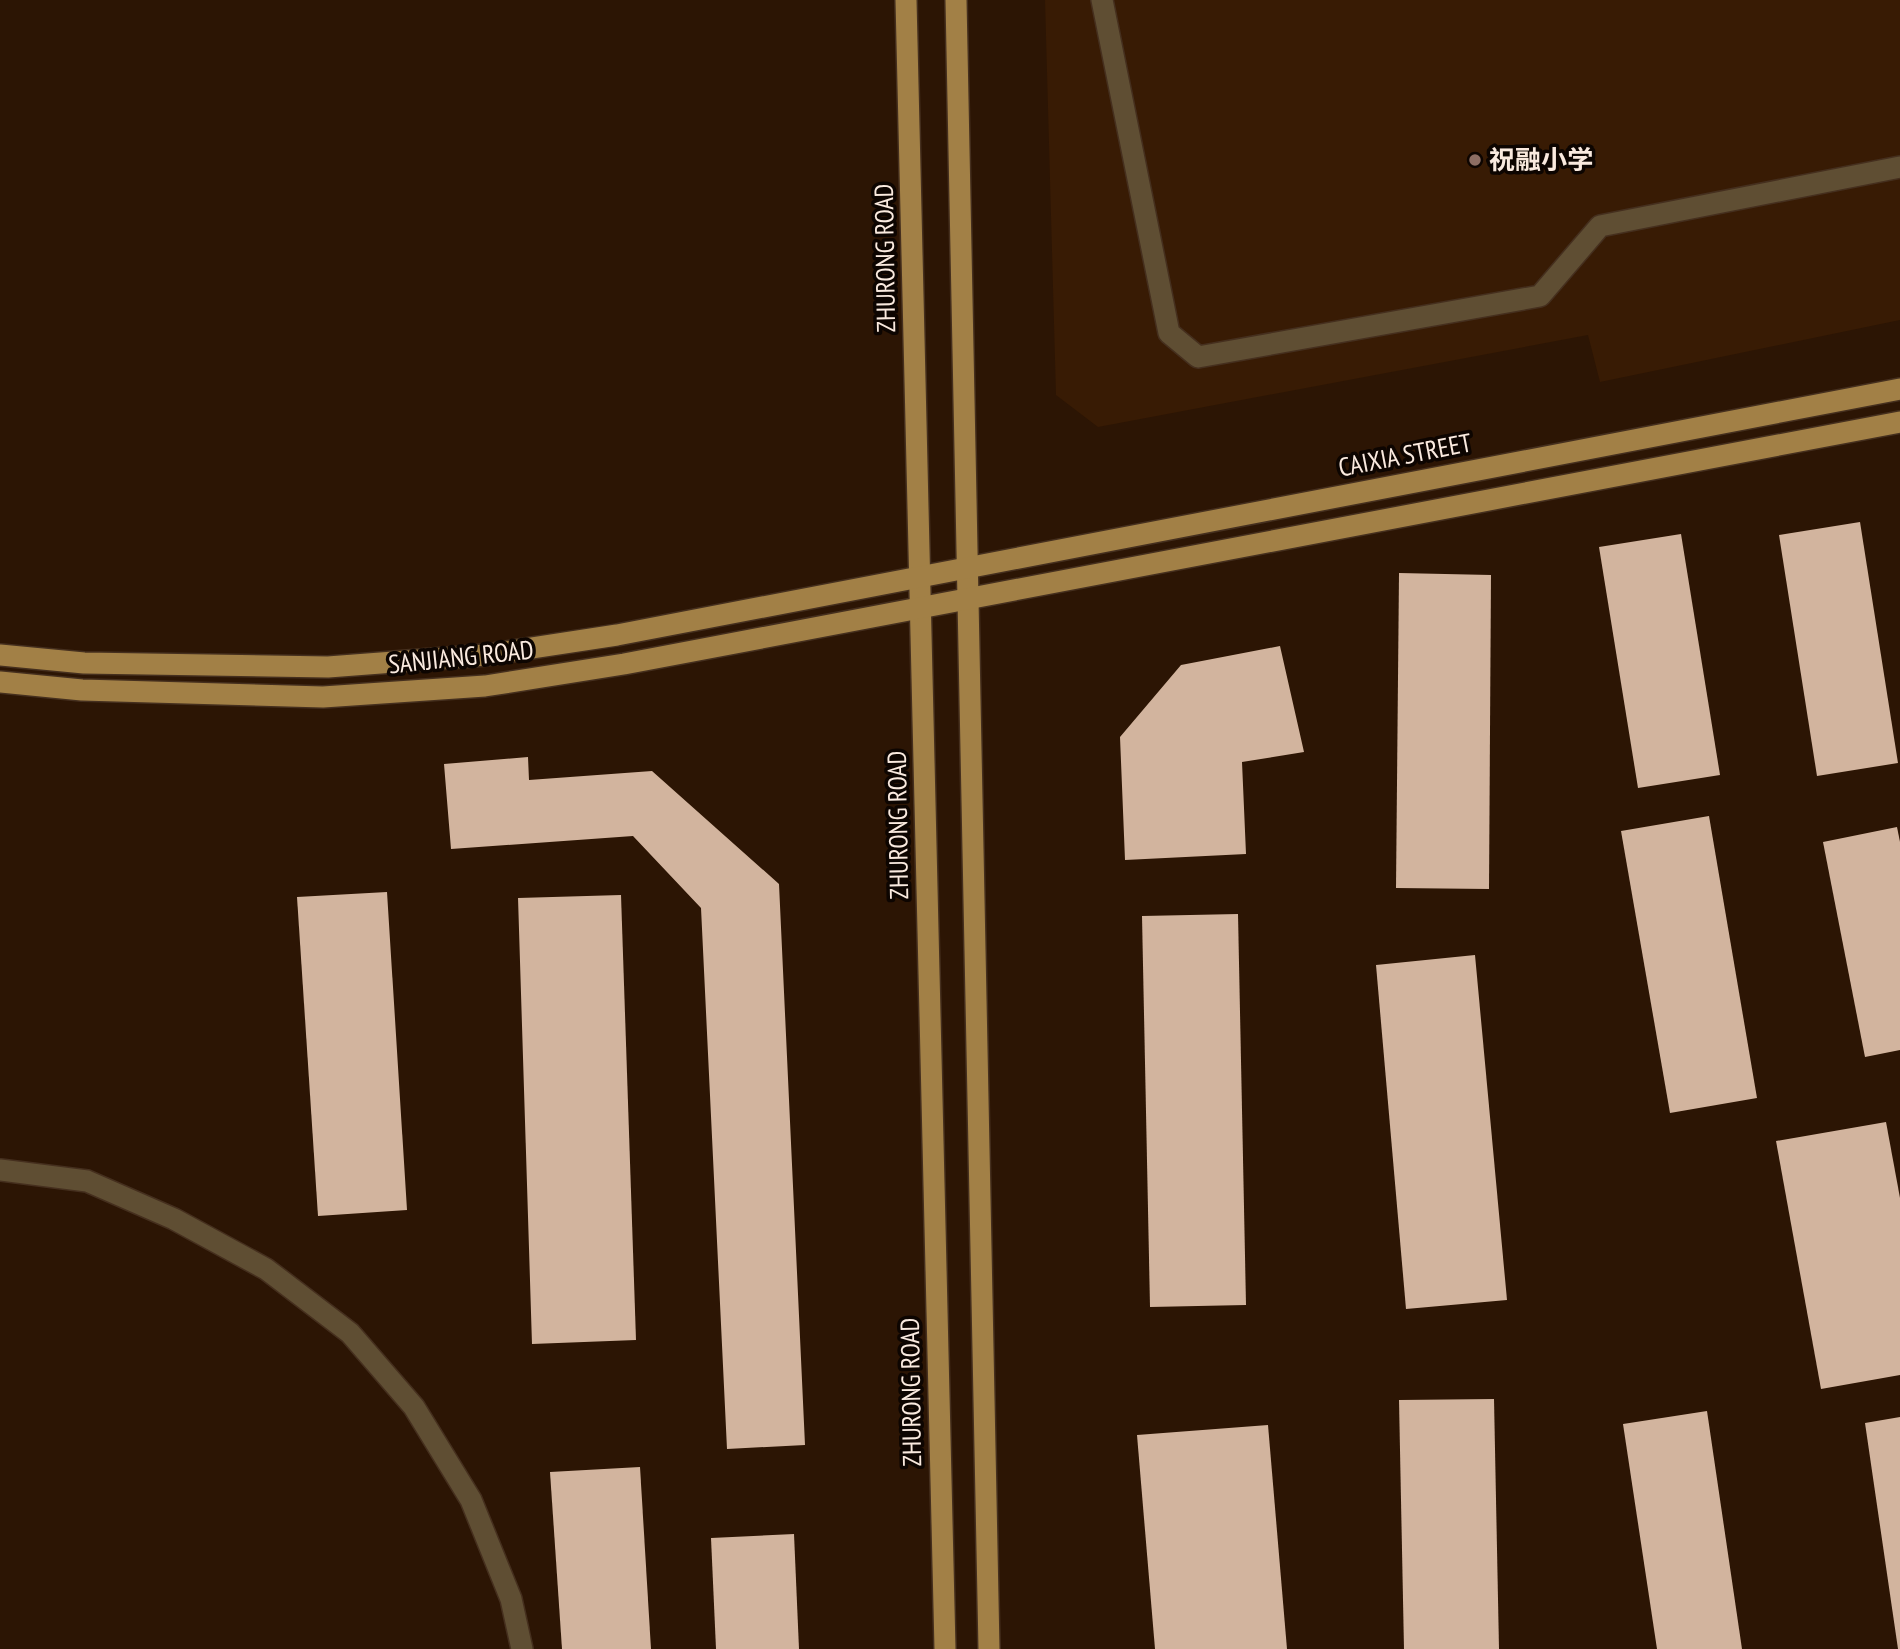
<svg xmlns="http://www.w3.org/2000/svg" width="1900" height="1649" font-family="'PT Sans Narrow','Noto Sans SC',sans-serif">
<style>
.built{fill:#381b04}
.building{fill:#d2b49e}
.lines{fill:none;stroke-linecap:round;stroke-linejoin:round}
.minor-casing{stroke:#452f1e;stroke-width:24}
.major-casing{stroke:#452f1e;stroke-width:24}
.minor{stroke:#5f4e33;stroke-width:21}
.major{stroke:#a28046;stroke-width:21}
.education-dot{fill:#8d6e63;stroke:#0d0501;stroke-width:2.5}
.labels{text-anchor:middle;stroke-width:7;stroke-linejoin:round;paint-order:stroke}
.poi-label{font-size:26px;font-weight:bold;fill:#faeadf;stroke:#0d0501;text-anchor:start}
.street-label{font-size:26px;fill:#faeadf;stroke:#0d0501}
</style>
<rect width="100%" height="100%" fill="#2c1504"/>
<polygon class="built" points="1045,0 1900,0 1900,320 1600,382 1588,335 1098,427 1056,395"/>
<g class="building">
<polygon points="1860,522 1898,763 1817,776 1779,535"/>
<polygon points="1681,534 1720,775 1638,788 1599,547"/>
<polygon points="1399,573 1491,575 1489,889 1396,888"/>
<polygon points="1280,646 1304,752 1242,762 1246,854 1125,860 1120,737 1181,665"/>
<polygon points="528,757 529,780 652,771 779,884 805,1445 727,1449 701,908 633,836 451,849 444,764"/>
<polygon points="1709,816 1757,1098 1670,1113 1621,831"/>
<polygon points="1897,827 1900,842 1900,1050 1865,1057 1823,842"/>
<polygon points="387,892 407,1210 318,1216 297,897"/>
<polygon points="621,895 636,1340 532,1344 518,898"/>
<polygon points="1238,914 1246,1305 1150,1307 1142,916"/>
<polygon points="1475,955 1507,1300 1406,1309 1376,965"/>
<polygon points="1886,1122 1900,1198 1900,1375 1821,1389 1776,1141"/>
<polygon points="1494,1399 1499,1649 1404,1649 1399,1400"/>
<polygon points="1707,1411 1742,1649 1657,1649 1623,1424"/>
<polygon points="1900,1417 1900,1649 1898,1649 1865,1423"/>
<polygon points="1268,1425 1287,1649 1155,1649 1137,1435"/>
<polygon points="640,1467 651,1649 562,1649 550,1472"/>
<polygon points="794,1534 799,1649 716,1649 711,1538"/>
</g>
<g class="lines">
<defs>
<g id="minor">
<polyline points="1102,0 1169,333 1198,357 1540,296 1600,226 1900,167"/>
<polyline points="0,1170 87,1181 174,1219 266,1269 350,1333 414,1407 471,1500 511,1599 522,1649"/>
</g>
<g id="major">
<polyline points="906,0 945,1649"/>
<polyline points="956,0 989,1649"/>
<polyline points="0,655 84,663 328,667 486,655 617,635 1900,389"/>
<polyline points="0,682 82,690 323,697 485,686 624,664 1900,422"/>
</g>
</defs>
<use href="#minor" class="minor-casing"/>
<use href="#major" class="major-casing"/>
<use href="#minor" class="minor"/>
<use href="#major" class="major"/>
</g>
<circle class="education-dot" cx="1475" cy="160" r="7"/>
<g class="labels">
<g class="poi-label">
<text x="1489" y="169">祝融小学</text>
</g>
<g class="street-label">
<text transform="translate(885 258) rotate(-91)" y="9">ZHURONG ROAD</text>
<text transform="translate(1405 455) rotate(-11)" y="9">CAIXIA STREET</text>
<text transform="translate(461 657) rotate(-6)" y="9">SANJIANG ROAD</text>
<text transform="translate(898 825) rotate(-91)" y="9">ZHURONG ROAD</text>
<text transform="translate(911 1392) rotate(-91)" y="9">ZHURONG ROAD</text>
</g>
</g>
</svg>
